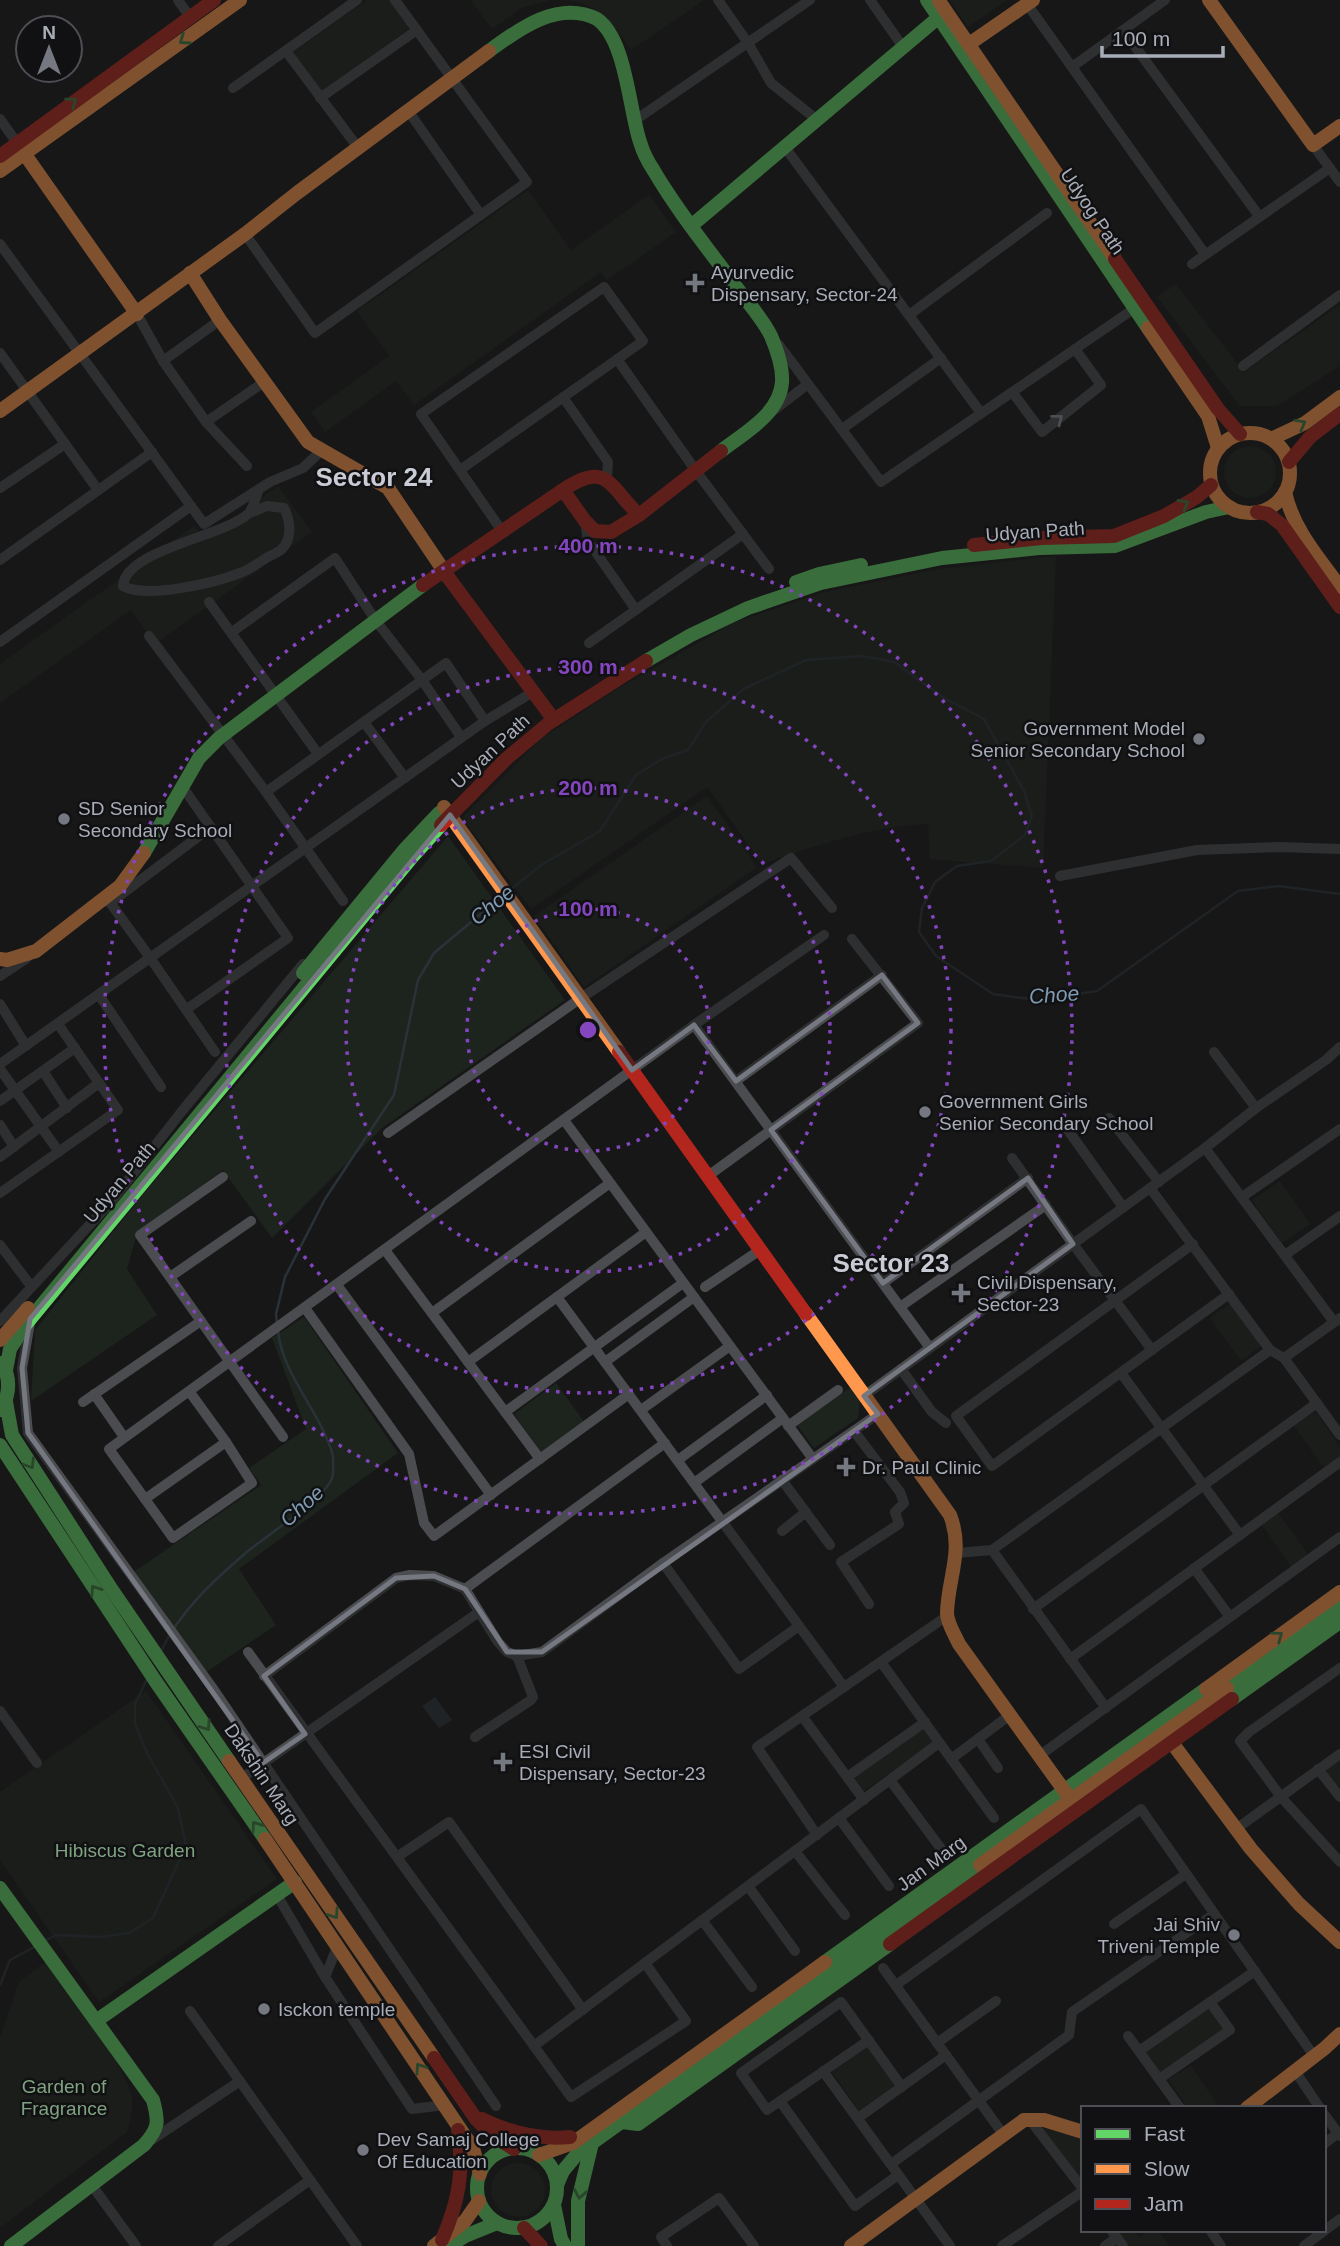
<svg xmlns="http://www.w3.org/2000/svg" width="1340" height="2246" font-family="Arial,sans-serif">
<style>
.green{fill:#1d241e}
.water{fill:#2a3239}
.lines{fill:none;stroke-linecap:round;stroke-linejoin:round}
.stream{stroke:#2a3239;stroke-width:2.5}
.street{stroke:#4b4c50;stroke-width:10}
.fast{stroke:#63d668;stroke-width:14}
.slow{stroke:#ff974d;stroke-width:14}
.jam{stroke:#b3261e;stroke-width:14}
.oneway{stroke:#3e7d42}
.oneway2{stroke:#8c9099}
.marked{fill:none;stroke:#757880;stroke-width:5;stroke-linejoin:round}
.ring{fill:none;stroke:#8446be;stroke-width:3.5;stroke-dasharray:3.5 7}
.poi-dot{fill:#757880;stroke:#111113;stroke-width:2.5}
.labels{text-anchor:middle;stroke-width:5;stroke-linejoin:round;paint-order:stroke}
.street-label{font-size:19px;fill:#a8adb8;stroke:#111113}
.poi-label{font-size:19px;fill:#a8adb8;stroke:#111113;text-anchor:start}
.park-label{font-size:19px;fill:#7fa381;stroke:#111113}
.water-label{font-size:21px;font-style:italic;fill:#7f9bb3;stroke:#111113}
.district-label{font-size:26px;font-weight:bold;fill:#c9ccd4;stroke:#111113}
.centre{fill:#8446be;stroke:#111113;stroke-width:3.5}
.ring-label{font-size:21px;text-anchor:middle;font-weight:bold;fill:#8446be;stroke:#111113;stroke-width:5;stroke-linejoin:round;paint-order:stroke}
</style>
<rect width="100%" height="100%" fill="#171717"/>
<g class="green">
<polygon points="367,0 390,0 410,28 320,92 292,53"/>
<polygon points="470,0 550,0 521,8 492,29"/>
<path d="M568,0H704L631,50C612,23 603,7 568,0Z"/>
<polygon points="949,0 1007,0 968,27"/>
<polygon points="528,190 571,250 649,195 676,232 607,280 601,272 414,405 396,381 325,432 311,412 389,356 357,311"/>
<polygon points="1176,284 1244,372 1340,305 1340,366 1277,406 1240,406 1157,297"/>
<circle cx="1250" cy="472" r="26"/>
<polygon points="278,486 312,532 155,644 131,610 0,703 0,664 194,526 204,539"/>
<path d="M1056,556L1043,868L930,859L928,824C876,825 811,847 762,864L707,787L531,909L462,818L542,738L617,689L733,623L821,593L937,569Z"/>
<polygon points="707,796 757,867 584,987 534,916"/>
<polygon points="448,836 565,1000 382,1128 272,1238 223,1170 138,1231 127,1269 157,1315 31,1401 35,1330 145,1192"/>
<polygon points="1280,1181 1310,1224 1282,1243 1252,1200"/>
<polygon points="1231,1303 1261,1346 1241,1361 1210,1318"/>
<polygon points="304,1317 398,1453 239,1569 276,1625 202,1675 132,1573 261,1485 249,1468 306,1429 272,1338"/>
<polygon points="556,1383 585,1423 542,1453 514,1414"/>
<polygon points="851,1387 860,1400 858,1418 814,1448 797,1425"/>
<polygon points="1315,1411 1340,1447 1340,1458 1325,1469 1294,1426"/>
<polygon points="1278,1513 1310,1557 1292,1568 1262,1525"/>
<polygon points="146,1691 277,1879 99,2002 0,1860 0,1792"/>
<polygon points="924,1728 934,1742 864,1791 854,1777"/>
<polygon points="1340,1751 1340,1785 1336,1788 1320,1766"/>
<path d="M45,1962C67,1993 129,2066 132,2100C133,2111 130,2121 127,2132L0,2228V2038L19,1982Z"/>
<polygon points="1210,2002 1230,2030 1159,2079 1139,2051"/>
<polygon points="868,2047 895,2085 859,2111 832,2072"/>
<polygon points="1191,2066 1220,2108 1188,2108 1168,2079"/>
<polygon points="1041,2127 1083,2138 1083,2187"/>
<circle cx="518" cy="2190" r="27"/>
<polygon points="1112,2230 1134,2230 1139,2237 1151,2230 1158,2230 1169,2246 1123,2246"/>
</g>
<polygon class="water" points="435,1697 452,1720 439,1728 422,1706"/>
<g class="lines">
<g class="stream">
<polyline points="509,891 541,865 600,831 636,775 662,759 688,750 706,722 743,689 806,660 862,656 894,662 944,698 984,719 1024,791 1032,816 1025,835 991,861 957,866 935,882 922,908 919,932 936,956 993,994 1037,1000 1097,991 1238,891 1278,886 1340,894"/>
<polyline points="277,1324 276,1314 285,1277 325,1199 394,1095 418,980 434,953 501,897"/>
<path d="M161,1651C180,1611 214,1580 248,1551C265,1537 327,1496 332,1478C334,1473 333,1463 333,1457C332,1448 327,1440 324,1432C308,1398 282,1369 278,1331"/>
<polyline points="44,1941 56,1935 102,1937 129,1933 153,1918 186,1846 178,1808 147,1753 135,1724 135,1704 147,1679"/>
<polyline points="0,1985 10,1960 36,1946"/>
</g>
<g class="street">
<polyline points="178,0 190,17"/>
<polyline points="718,0 748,43 771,83 816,119"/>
<polyline points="870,0 903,47"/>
<polyline points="1027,4 1205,254"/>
<polyline points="1123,30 1259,216"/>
<polyline points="286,51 359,149"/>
<polyline points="1072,67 1165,0"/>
<polyline points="233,88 357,0"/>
<polyline points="320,98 417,30"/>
<polyline points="409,112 481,215"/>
<polyline points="0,119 17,143"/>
<polyline points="634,121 810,0"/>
<polyline points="1313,145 1340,182"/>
<polyline points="784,146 981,413"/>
<polyline points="245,234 315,333 527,182 395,0"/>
<polyline points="0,244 204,524 270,482 303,468 322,450"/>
<polyline points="1192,264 1330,168"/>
<polyline points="137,314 163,361"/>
<polyline points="909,315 1047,213"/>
<polyline points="220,320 163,361 206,422 264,382"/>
<polyline points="779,345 881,482 1135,308"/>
<polyline points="0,353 98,490"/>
<polyline points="617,359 696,471 769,569"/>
<polyline points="1243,366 1340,295"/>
<polyline points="1013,393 1042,432 1101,385 1075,349"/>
<polyline points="563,397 608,462 607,478"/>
<polyline points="774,410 808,384"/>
<polyline points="206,422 247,466"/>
<polyline points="842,429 941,358"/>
<polyline points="460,470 643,341 604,287 421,414 502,531"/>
<polyline points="0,488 65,444"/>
<path d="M250,513L267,506L284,508C290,520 293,538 282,549C279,552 272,555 268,557C259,562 250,570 240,573C214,583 147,599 123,586C125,550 222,537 248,514C253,509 256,497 259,489"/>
<polyline points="585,521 588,541 636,610"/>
<polyline points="0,560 152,452"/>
<polyline points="209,602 318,754"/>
<polyline points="232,632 335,558 376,621 422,680 461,737"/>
<polyline points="149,636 266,792 343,901"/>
<polyline points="0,642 191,506"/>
<polyline points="589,643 743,534"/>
<polyline points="364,722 405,778"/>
<polyline points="182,786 288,938 187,1009"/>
<polyline points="266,792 446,663 485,721"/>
<polyline points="1060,876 1197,850 1279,847 1340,849"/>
<polyline points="106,897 151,959 215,1052"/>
<polyline points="110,903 211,827"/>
<polyline points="0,976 27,958"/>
<polyline points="99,995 161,1087"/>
<polyline points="0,1004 26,1046"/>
<polyline points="694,1025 930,1348"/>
<polyline points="1214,1052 1256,1108"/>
<polyline points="0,1064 485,721 533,692"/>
<polyline points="0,1069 59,1152"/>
<polyline points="43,1071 67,1108"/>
<polyline points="736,1081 882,975"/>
<polyline points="0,1101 75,1048"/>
<polyline points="1109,1118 1159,1182"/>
<polyline points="564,1120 813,1459"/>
<polyline points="0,1125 14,1147"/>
<polyline points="1065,1126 1123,1207"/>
<polyline points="388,1133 581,998 791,858 832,908"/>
<polyline points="1205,1148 1334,1322"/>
<polyline points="0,1157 99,1083"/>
<polyline points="1012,1158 1073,1244 1152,1350"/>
<polyline points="708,1176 918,1023 852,939"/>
<polyline points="223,1177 140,1235 283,1437"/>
<polyline points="1150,1188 1270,1350 1284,1358 1340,1318"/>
<polyline points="0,1193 118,1110 58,1024"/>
<polyline points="1242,1197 1340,1129"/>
<polyline points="1193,1244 956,1416 992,1466 1229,1294"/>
<polyline points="0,1245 28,1282"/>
<polyline points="385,1250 540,1459"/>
<polyline points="1285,1255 1340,1216"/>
<polyline points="170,1277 251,1221"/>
<polyline points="883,1283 1028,1178"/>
<polyline points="337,1285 491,1495"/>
<polyline points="705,1287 760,1250"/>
<polyline points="557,1297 844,1687"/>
<polyline points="900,1307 1046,1205"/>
<polyline points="305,1308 409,1454 424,1523 434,1536 629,1394"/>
<polyline points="432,1313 610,1183"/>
<polyline points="0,1321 110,1203 182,1111 303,964"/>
<polyline points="30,1323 22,1368 28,1433 214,1690 496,2106"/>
<polyline points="1284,1358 1340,1435"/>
<polyline points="468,1362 646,1232"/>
<polyline points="605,1362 694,1297"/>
<polyline points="901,1369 932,1412 946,1423"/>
<polyline points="1121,1373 1240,1535"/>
<polyline points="189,1391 226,1442 252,1483 173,1538 109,1449 694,1025 824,935"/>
<polyline points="94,1394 124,1437"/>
<polyline points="864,1396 1205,1148 1256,1108 1326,1060 1340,1047"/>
<polyline points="83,1402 201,1321"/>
<polyline points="641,1410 730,1346"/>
<polyline points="505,1412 683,1283"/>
<polyline points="788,1426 838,1390"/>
<polyline points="854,1431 900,1492 904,1503 895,1512 899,1524 841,1562 869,1604"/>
<polyline points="678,1460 767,1395"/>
<polyline points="782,1480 830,1545"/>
<polyline points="694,1483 783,1418"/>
<polyline points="145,1499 226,1442"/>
<polyline points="782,1531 806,1512"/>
<polyline points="992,1550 1106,1708"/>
<polyline points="957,1553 992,1550 1270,1350"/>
<polyline points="663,1563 739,1669 799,1626"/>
<polyline points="1194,1568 1230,1617"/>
<polyline points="465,1589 665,1443"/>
<polyline points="1033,1609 1317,1403"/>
<polyline points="248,1652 571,2097 686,2021 645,1963"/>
<polyline points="1070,1659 1340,1462"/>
<polyline points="881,1662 994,1818"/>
<polyline points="1340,1668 1249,1732 1240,1741 1281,1797 1340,1862"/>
<polyline points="264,1676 396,1578 410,1575 434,1576 465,1589 498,1642 507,1652 517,1656 542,1652 663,1563 878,1414"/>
<polyline points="0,1711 37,1763"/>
<polyline points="802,1716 864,1800"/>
<polyline points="475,1737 531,1700 533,1697 517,1656"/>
<polyline points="978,1739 998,1768"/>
<polyline points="1039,1756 1340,1537"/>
<polyline points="951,1759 1010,1715"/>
<polyline points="1318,1769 1340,1797"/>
<polyline points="847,1777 925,1722"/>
<polyline points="242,1778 479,1612"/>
<polyline points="890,1780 942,1850"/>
<polyline points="839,1818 889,1886"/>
<polyline points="1236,1829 1340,1754"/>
<polyline points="817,1835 757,1747 947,1616"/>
<polyline points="795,1851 845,1915"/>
<polyline points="397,1857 449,1822 583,2010"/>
<polyline points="748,1886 795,1951"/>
<polyline points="277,1895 325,1977 412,2109 445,2105"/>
<polyline points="702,1920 752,1987"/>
<polyline points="1114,1924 1186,1874"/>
<polyline points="883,1968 1003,2134"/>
<polyline points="325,1977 338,1945"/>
<polyline points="896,1985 1141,1809 1314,2056"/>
<polyline points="190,2011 357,2246"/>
<polyline points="1128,2036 1180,2108"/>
<polyline points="869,2040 767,2110 741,2073 841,2002 902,2087"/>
<polyline points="937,2043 996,2001"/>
<polyline points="534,2046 939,1743"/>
<polyline points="1139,2051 1255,1971"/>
<polyline points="823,2071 950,2246"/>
<polyline points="1295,2071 1320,2108"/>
<polyline points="1159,2079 1230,2030 1210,2002"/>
<polyline points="780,2101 855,2206 898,2175"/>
<polyline points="1324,2114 1340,2136"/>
<polyline points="858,2118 946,2055"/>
<polyline points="1030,2120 1083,2189"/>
<polyline points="153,2139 240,2081"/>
<polyline points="1324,2144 1338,2133"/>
<polyline points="891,2164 1069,2035 1072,2012 1214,1914"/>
<polyline points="91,2184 136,2246"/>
<polyline points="1111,2230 1123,2246"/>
<polyline points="1210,2230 1221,2246"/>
<polyline points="218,2246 310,2180"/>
<polyline points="667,2246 661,2237 719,2198 754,2246"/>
<polyline points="1002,2246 1083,2191"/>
<polyline points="1105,2246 1117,2238"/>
<polyline points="1304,2246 1340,2219"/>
</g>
<g class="fast">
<polyline points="927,0 1148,328"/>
<path d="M489,51C520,28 559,0 597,19C626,39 629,109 640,142C643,152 648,162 654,171C678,212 709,250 737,288C748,303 763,319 771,336C777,350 783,366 782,382C780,414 744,433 721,451"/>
<polyline points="691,226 939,17"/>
<polyline points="796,582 819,574 861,565"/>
<polyline points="646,661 691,635 748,608 821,583 942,558 1039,548 1115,546 1206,512 1229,507"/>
<polyline points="144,853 199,758 219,738 423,585"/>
<polyline points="303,973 405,849 439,813"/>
<polyline points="6,1370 10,1349 26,1324 412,857 441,825"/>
<polyline points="6,1402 12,1435 112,1590 229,1761"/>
<path d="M1,1410C10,1394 11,1379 2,1363"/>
<polyline points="0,1445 156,1682 265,1839"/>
<polyline points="1227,1688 1340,1607"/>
<polyline points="1232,1699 1340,1622"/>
<path d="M0,1888L153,2100C159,2122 159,2128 144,2145L11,2246"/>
<polyline points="825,1962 1206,1689"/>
<polyline points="96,2021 295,1882"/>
<polyline points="622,2122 638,2124 890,1944"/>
<circle cx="517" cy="2188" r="40"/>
<polyline points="557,2185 563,2171 578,2153 980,1865"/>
<polyline points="554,2205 561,2239 565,2246"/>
<polyline points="451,2245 465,2236 497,2223"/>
<polyline points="578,2246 578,2201 592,2143"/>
</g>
<g class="slow">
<polyline points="1209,0 1313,145 1340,126"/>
<polyline points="939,1 1115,259"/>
<polyline points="969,44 1033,0"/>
<polyline points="19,146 137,314"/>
<polyline points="0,171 240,0"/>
<polyline points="190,273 220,320 308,442 388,488 448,577"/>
<polyline points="1148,328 1208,416 1218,448"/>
<polyline points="0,411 245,234 297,193 489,51"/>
<circle cx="1250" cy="473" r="40"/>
<polyline points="1271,439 1305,423 1340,397"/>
<path d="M1285,492C1293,529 1318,557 1340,587"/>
<polyline points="444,807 619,1052"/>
<polyline points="0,959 7,960 36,951 120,886 144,853"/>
<path d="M806,1314L950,1515C964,1551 948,1577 947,1613C947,1623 955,1635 959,1644L1071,1800"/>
<polyline points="0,1340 28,1308"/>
<polyline points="1206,1689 1340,1592"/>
<polyline points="1167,1736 1251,1849 1299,1904 1340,1942"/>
<polyline points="229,1761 434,2058"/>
<polyline points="265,1839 473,2148 480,2174"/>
<polyline points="980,1865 1227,1688"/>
<polyline points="1247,2108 1325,2048 1340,2034"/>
<polyline points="539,2155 573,2143 825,1962"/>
<polyline points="434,2246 465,2221 479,2201"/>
<polyline points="851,2246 1024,2120 1044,2120 1083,2132"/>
</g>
<g class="jam">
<polyline points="0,156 214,0"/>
<polyline points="1115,259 1218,409 1240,434"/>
<polyline points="1289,462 1310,437 1340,414"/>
<path d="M563,490C607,460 609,486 639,515"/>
<polyline points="1257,512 1268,514 1282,525 1340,607"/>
<polyline points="974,545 1041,538 1114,536 1164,516 1197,497 1211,485"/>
<polyline points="448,577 554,720"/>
<polyline points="423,585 563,490 585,521 595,531 611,532 639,515 721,451"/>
<polyline points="441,825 506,759 549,723 646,661"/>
<polyline points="619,1052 806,1314"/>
<polyline points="890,1944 1232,1699"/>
<polyline points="434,2058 476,2119 492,2135 514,2149"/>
<path d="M482,2119C510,2133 538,2140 570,2137"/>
<polyline points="524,2228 541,2246"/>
<path d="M442,2240C459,2201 464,2172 458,2130"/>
</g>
</g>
<defs><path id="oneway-chevron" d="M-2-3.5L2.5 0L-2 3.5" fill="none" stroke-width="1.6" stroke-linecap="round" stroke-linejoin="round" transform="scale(1.75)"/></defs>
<g class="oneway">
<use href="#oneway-chevron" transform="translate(184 40) rotate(145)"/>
<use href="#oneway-chevron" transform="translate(72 102) rotate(-36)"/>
<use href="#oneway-chevron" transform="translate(1301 424) rotate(-29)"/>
<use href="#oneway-chevron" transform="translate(1184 504) rotate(-30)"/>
<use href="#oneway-chevron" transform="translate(30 1464) rotate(58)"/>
<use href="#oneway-chevron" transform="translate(95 1590) rotate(-123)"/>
<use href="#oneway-chevron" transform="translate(1278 1636) rotate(-36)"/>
<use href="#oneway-chevron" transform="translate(206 1726) rotate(56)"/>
<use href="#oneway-chevron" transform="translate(256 1826) rotate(-125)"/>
<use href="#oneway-chevron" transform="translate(334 1914) rotate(56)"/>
<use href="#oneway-chevron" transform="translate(420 2068) rotate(-124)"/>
<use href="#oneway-chevron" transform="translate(580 2194) rotate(100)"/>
</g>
<use class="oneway2" href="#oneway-chevron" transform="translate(1058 419) rotate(-38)"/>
<path d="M0 0H1340V2246H0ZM450,815L632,1070L694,1025L736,1081L882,975L918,1023L771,1130L883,1283L1028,1178L1073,1244L864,1396L878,1414L542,1652H507L465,1589L434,1576L396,1578L264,1676L305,1734L263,1763L28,1433L22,1368L30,1319Z" fill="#171717" fill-opacity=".55" fill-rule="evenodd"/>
<path class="marked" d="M450,815L632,1070L694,1025L736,1081L882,975L918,1023L771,1130L883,1283L1028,1178L1073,1244L864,1396L878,1414L542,1652H507L465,1589L434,1576L396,1578L264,1676L305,1734L263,1763L28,1433L22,1368L30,1319Z"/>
<g class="ring">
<circle cx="588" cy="1030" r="121"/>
<circle cx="588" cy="1030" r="242"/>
<circle cx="588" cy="1030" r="363"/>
<circle cx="588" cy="1030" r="484"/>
</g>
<g class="poi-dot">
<path d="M691.5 272.5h7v7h7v7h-7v7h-7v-7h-7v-7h7z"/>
<circle cx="1199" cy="739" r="7"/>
<circle cx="64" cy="819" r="7"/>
<circle cx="925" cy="1112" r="7"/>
<path d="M957.5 1282.5h7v7h7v7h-7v7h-7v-7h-7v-7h7z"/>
<path d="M842.5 1456.5h7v7h7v7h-7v7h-7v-7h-7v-7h7z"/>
<path d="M499.5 1751.5h7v7h7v7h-7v7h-7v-7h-7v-7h7z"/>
<circle cx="1234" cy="1935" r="7"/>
<circle cx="264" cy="2009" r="7"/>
<circle cx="363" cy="2150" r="7"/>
</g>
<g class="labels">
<g class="street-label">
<text transform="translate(1093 211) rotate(56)" y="7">Udyog Path</text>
<text transform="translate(1035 531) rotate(-4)" y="7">Udyan Path</text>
<text transform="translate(490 751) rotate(-43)" y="7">Udyan Path</text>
<text transform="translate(119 1182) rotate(-50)" y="7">Udyan Path</text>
<text transform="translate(262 1774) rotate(56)" y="7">Dakshin Marg</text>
<text transform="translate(931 1863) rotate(-36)" y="7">Jan Marg</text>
</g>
<g class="poi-label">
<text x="711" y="279">Ayurvedic<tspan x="711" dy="22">Dispensary, Sector-24</tspan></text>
<text x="1185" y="735" text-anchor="end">Government Model<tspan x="1185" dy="22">Senior Secondary School</tspan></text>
<text x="78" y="815">SD Senior<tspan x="78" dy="22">Secondary School</tspan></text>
<text x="939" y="1108">Government Girls<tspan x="939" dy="22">Senior Secondary School</tspan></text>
<text x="977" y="1289">Civil Dispensary,<tspan x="977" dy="22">Sector-23</tspan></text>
<text x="862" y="1474">Dr. Paul Clinic</text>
<text x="519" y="1758">ESI Civil<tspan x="519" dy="22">Dispensary, Sector-23</tspan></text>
<text x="1220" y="1931" text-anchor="end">Jai Shiv<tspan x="1220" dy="22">Triveni Temple</tspan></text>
<text x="278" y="2016">Isckon temple</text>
<text x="377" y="2146">Dev Samaj College<tspan x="377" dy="22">Of Education</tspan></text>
</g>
<g class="park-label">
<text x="125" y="1857">Hibiscus Garden</text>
<text x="64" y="2093">Garden of<tspan x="64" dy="22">Fragrance</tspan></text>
</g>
<g class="water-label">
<text transform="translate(492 905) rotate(-39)" y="7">Choe</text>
<text transform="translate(1054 995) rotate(-4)" y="7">Choe</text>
<text transform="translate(302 1506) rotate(-42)" y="7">Choe</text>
</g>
<g class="district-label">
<text x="374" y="486">Sector 24</text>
<text x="891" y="1272">Sector 23</text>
</g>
</g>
<circle cx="588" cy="1030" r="10" class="centre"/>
<g class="ring-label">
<text x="588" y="553">400 m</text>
<text x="588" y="674">300 m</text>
<text x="588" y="795">200 m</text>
<text x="588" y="916">100 m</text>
</g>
<rect x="1081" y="2106" width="245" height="126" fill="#111113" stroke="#4d4f55" stroke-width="2"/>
<rect x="1095" y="2129" width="35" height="10" fill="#63d668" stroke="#4d4f55" stroke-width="2"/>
<text x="1144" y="2141" font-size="21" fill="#a8adb8">Fast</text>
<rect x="1095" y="2164" width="35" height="10" fill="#ff974d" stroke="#4d4f55" stroke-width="2"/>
<text x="1144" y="2176" font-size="21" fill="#a8adb8">Slow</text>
<rect x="1095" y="2199" width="35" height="10" fill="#b3261e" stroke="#4d4f55" stroke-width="2"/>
<text x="1144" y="2211" font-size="21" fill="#a8adb8">Jam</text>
<g transform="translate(49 49)"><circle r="33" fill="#111113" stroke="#4d4f55" stroke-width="2"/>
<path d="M0-5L12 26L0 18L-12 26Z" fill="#757880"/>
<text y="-10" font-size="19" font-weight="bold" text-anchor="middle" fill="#a8adb8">N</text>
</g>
<path d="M1102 46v10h121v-10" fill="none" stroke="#a8adb8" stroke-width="3.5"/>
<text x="1112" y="46" font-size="21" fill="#a8adb8" stroke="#111113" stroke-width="5" paint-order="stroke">100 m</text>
</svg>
